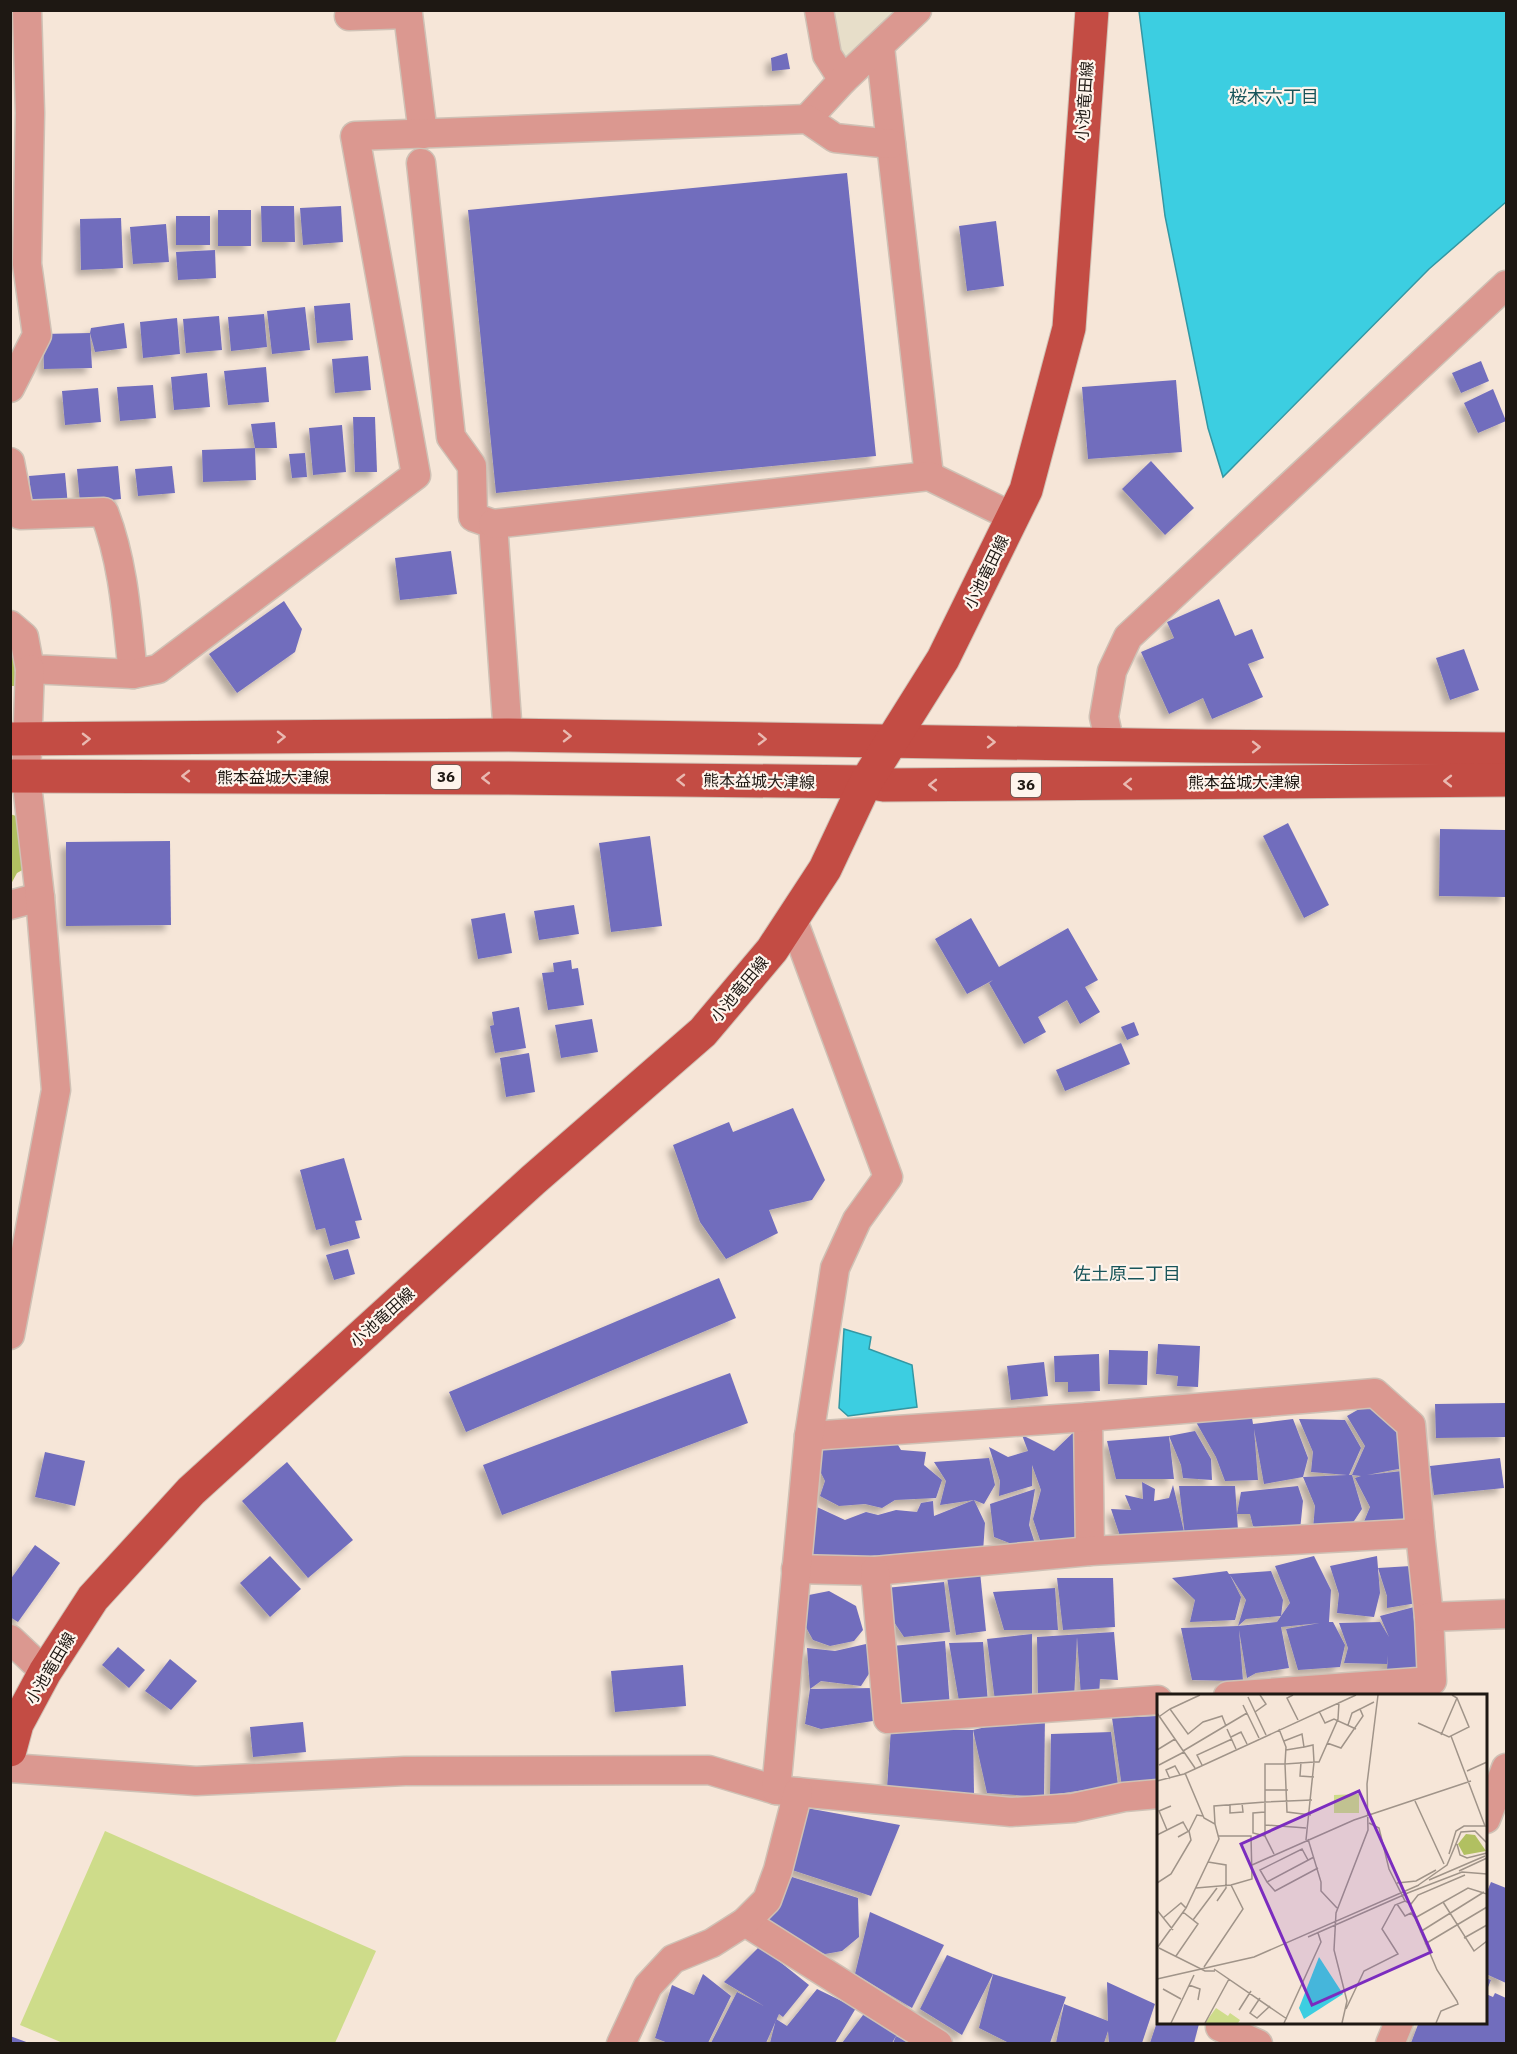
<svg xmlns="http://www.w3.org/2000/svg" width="1517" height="2054" font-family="'IBM Plex Sans','Noto Sans JP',sans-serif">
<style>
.education{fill:#e7dec9}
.green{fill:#cedc8a}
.forest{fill:#b1c061}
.water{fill:#3ccee1;stroke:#3397a3;stroke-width:1.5}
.building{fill:#716dbd;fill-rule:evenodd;filter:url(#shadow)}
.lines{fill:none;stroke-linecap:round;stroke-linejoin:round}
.minor-casing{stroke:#cfc1b5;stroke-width:31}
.major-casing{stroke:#cfc1b5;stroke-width:35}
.minor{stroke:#db9890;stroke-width:28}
.major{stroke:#c34c44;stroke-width:33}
.oneway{stroke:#e9b9b1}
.labels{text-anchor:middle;stroke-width:4.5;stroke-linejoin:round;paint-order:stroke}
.shield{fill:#fef4ec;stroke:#615a54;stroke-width:1.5}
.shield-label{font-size:15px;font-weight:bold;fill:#1e1813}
.street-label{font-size:16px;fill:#1e1813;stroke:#fef4ec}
.neighbourhood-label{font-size:18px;fill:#19555a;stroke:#fef4ec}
.inset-road{fill:none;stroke:#a09489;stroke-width:1.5}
.view{fill:#7b2cbf;fill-opacity:0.15;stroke:#7b2cbf;stroke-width:3}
.inset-edge{fill:none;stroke:#1e1813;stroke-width:3}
</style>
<defs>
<filter id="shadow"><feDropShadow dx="-5.5" dy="5.5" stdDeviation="3" flood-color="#0004"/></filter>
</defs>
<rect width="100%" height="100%" fill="#f6e6d8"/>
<polygon class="education" points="827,11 909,11 851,59 843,57"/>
<polygon class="green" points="105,1831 376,1951 335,2043 63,2043 20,2025"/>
<g class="forest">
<polygon points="10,647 18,660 17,686 11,686"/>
<polygon points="10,814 19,817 26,868 17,873 11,884"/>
</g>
<g class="water">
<polygon points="1139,11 1506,11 1506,202 1429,269 1223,477 1208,428 1165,216"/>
<polygon points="844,1329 871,1337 869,1349 912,1365 917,1407 848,1416 839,1408"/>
</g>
<g class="building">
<polygon points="787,53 790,69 772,71 771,58"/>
<polygon points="847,173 876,456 496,493 468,210"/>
<polygon points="261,206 294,206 295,242 262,242"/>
<polygon points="341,206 343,242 303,245 300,208"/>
<rect x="218" y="210" width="33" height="36"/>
<rect x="176" y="216" width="34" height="29"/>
<polygon points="121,218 123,268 81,270 80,219"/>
<polygon points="996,221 1004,286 967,291 959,226"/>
<polygon points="166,224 169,262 133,264 130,227"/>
<polygon points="215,250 216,278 178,280 176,252"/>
<polygon points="350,303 353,340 317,343 314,306"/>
<polygon points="305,307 310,350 272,354 267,311"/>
<polygon points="264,314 267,347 231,351 228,317"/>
<polygon points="219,316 222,350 186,353 183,319"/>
<polygon points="177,318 180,354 143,358 140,322"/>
<polygon points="124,323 127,348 95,352 90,333 91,328"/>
<polygon points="90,333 92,368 44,369 43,334"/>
<polygon points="368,356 371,390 335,393 332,359"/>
<polygon points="1481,361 1489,381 1461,393 1452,373"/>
<polygon points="266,367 269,402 228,405 224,371"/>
<polygon points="207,373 210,407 174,410 171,377"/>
<polygon points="1176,380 1182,452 1088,459 1082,387"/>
<polygon points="153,385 156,418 120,421 117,387"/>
<polygon points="98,388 101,422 65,425 62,391"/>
<polygon points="1493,389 1506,421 1478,433 1464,403"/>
<polygon points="353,417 375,417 377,472 355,472"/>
<polygon points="275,422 277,448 255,448 251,424"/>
<polygon points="342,425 346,472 313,475 309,428"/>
<polygon points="255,448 256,480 203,482 202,450"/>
<polygon points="305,453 307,477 292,478 289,454"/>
<polygon points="1151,461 1194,508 1165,535 1122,489"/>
<polygon points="118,466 121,499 80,503 77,469"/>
<polygon points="172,466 175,493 138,496 135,469"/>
<polygon points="65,473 68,506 33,510 29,476"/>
<polygon points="451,551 457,594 400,600 395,558"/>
<polygon points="1219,599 1235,636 1252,629 1264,658 1248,664 1263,697 1212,719 1203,698 1169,714 1141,652 1174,638 1167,622"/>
<polygon points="284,601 302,629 295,652 237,693 209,654"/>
<polygon points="1464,649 1479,690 1450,700 1436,658"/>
<polygon points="1288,823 1329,905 1304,918 1263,836"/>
<polygon points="1440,829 1506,830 1506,897 1439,896"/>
<polygon points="650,836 662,926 611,932 599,843"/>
<polygon points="170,841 171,925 66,926 66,842"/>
<polygon points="574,905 579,934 539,940 534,911"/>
<polygon points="505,913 512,953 478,959 471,919"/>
<polygon points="971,918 999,967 1068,928 1098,980 1085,987 1100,1012 1080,1024 1067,1000 1038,1017 1046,1032 1024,1044 989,983 993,980 967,994 935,939"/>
<polygon points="571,960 572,969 578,968 584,1005 548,1010 542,973 554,972 553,963"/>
<polygon points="519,1007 526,1048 495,1053 490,1026 494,1025 492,1012"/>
<polygon points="592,1019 598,1052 561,1058 555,1025"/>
<polygon points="1134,1022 1139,1035 1127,1040 1121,1027"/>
<polygon points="1121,1043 1130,1064 1065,1091 1056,1070"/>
<polygon points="529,1053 535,1092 506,1097 500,1058"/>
<polygon points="793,1108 825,1180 812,1200 769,1210 778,1233 726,1259 700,1222 673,1145 729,1122 733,1132"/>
<polygon points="344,1158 362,1220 355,1221 360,1238 330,1246 325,1228 316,1230 300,1170"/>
<polygon points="348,1249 355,1274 334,1280 326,1255"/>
<polygon points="719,1278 736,1318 466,1432 449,1392"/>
<polygon points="1158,1344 1200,1346 1198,1387 1177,1386 1178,1376 1156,1374"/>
<polygon points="1109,1350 1148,1351 1147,1385 1108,1384"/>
<polygon points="1099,1354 1100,1391 1068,1392 1068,1382 1055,1382 1054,1356"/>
<polygon points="1044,1362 1048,1396 1011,1400 1007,1366"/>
<polygon points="730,1373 748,1423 502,1515 483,1465"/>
<polygon points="1373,1401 1404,1432 1414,1466 1367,1475 1402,1471 1410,1500 1401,1524 1361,1529 1370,1507 1355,1478 1361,1476 1352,1475 1365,1446 1347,1416"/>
<polygon points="1506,1403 1506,1437 1436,1438 1435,1404"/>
<polygon points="1251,1412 1253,1424 1293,1419 1308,1458 1303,1477 1264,1484 1254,1429 1258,1480 1225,1481 1216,1457 1196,1422"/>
<polygon points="1299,1419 1345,1420 1361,1448 1349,1475 1352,1475 1362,1509 1350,1527 1313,1529 1315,1506 1303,1477 1347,1475 1311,1472 1313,1452"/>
<polygon points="1079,1427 1080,1542 1042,1546 1033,1519 1041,1490 1032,1465 1032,1486 999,1496 1000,1481 989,1447 1008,1457 1028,1451 1022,1435 1054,1451"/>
<polygon points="1195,1431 1211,1459 1212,1480 1183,1478 1181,1465 1169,1436"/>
<polygon points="1169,1436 1174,1479 1116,1479 1107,1441"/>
<polygon points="895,1440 901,1450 926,1452 924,1465 942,1480 936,1498 895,1500 882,1508 865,1504 839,1506 820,1496 825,1481 814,1459 823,1444"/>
<polygon points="45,1452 85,1461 75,1506 35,1497"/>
<polygon points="989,1458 995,1485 984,1504 974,1500 940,1505 946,1481 934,1462"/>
<polygon points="1500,1458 1504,1488 1434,1495 1430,1466"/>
<polygon points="287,1462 353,1540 308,1578 242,1501"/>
<polygon points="1142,1482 1155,1489 1154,1501 1169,1498 1173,1485 1185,1536 1179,1486 1235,1486 1238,1530 1186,1538 1121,1539 1111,1509 1131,1510 1125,1495 1143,1499"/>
<polygon points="1298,1486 1303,1501 1300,1530 1266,1532 1253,1526 1250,1514 1237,1514 1241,1492"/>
<polygon points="1035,1489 1029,1525 1036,1547 1012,1544 994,1537 990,1504"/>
<polygon points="974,1500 985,1523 983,1552 809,1564 809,1525 817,1507 845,1520 866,1512 878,1515 896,1510 917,1512 921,1503 933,1501 934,1516"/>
<polygon points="35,1545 60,1563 18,1622 10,1617 10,1580"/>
<polygon points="270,1556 301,1589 270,1617 240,1583"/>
<path d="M1314,1556L1331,1590L1329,1622H1333L1345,1645L1340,1667L1298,1670L1286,1629L1320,1623L1281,1627L1289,1668L1256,1673L1247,1678L1239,1630L1243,1681L1192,1680L1181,1628L1238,1626L1246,1600L1230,1575L1241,1597L1235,1620L1190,1622L1195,1600L1172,1578L1227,1571L1229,1574L1271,1571L1283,1600L1281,1616L1290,1603L1275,1566ZM1281,1616L1277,1622L1238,1626L1246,1619Z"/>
<polygon points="1377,1556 1380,1593 1374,1617 1337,1613 1339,1594 1330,1566"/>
<polygon points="1411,1566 1417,1603 1387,1608 1387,1596 1378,1568"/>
<polygon points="980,1572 986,1631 956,1635 947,1577"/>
<polygon points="1057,1578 1113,1578 1115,1627 1063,1630"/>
<polygon points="944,1582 950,1632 904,1637 894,1622 886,1588"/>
<polygon points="1055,1588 1058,1630 1004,1630 993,1592"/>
<polygon points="829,1591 856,1606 863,1630 854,1641 830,1646 813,1640 802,1620 809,1595"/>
<polygon points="1414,1607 1421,1669 1387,1670 1388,1655 1387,1664 1344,1663 1348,1648 1339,1623 1380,1622 1389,1637 1380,1616"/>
<polygon points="1114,1632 1118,1680 1100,1679 1099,1696 1081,1697 1077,1637 1074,1700 1038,1699 1037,1637"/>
<polygon points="1032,1634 1032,1697 995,1701 987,1639"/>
<polygon points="945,1641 950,1707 900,1710 892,1646"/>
<polygon points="983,1642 988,1703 960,1707 949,1643"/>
<polygon points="866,1644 874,1666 861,1686 821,1681 810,1689 807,1648 835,1651"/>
<polygon points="118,1647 145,1670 129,1688 102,1665"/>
<polygon points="170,1659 197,1681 171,1710 145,1691"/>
<polygon points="683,1665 686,1706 615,1712 611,1671"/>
<polygon points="874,1688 873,1721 821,1729 805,1724 810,1689"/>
<polygon points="1045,1713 1044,1797 987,1793 973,1730"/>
<polygon points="1158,1716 1158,1780 1122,1787 1112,1718"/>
<polygon points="303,1722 306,1752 253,1757 250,1727"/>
<polygon points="891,1729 973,1730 974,1794 887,1789"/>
<polygon points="1111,1732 1118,1785 1050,1795 1051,1734"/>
<polygon points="801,1807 900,1825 871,1896 792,1870"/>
<polygon points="792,1877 858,1898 859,1937 842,1951 825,1954 804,1947 768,1921"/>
<polygon points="1491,1882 1506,1888 1506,1983 1486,1974 1486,1894"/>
<polygon points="870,1912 944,1945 912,2008 855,1974"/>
<polygon points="760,1946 809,1985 783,2017 779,2014 766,2043 711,2043 737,1992 764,2006 724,1982"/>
<polygon points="947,1955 993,1974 962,2035 920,2009"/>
<polygon points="703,1974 731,1996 708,2043 668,2043 655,2038 672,1985 694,1995"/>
<polygon points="993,1974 1066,1997 1050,2043 1009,2043 979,2028"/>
<polygon points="1486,1978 1491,1980 1486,1992"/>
<polygon points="1107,1982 1155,2004 1142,2043 1109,2043 1108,2031 1104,2043 1056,2043 1064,2004 1108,2021"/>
<polygon points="817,1989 856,2008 835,2043 770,2043 776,2019 787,2026"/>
<polygon points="1495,1993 1506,1998 1506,2043 1411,2043 1419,2022 1486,2022 1486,1994 1493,1997"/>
<polygon points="866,2011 899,2031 896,2036 911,2043 893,2043 896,2036 892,2043 842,2043"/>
<polygon points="1157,2022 1195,2022 1199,2024 1194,2043 1150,2043"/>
<polygon points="10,2036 29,2043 10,2043"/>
</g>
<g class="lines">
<defs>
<g id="minor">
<polyline points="819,10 827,55 843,80"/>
<polyline points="349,16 408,14 423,134"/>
<polyline points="880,47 929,476"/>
<polyline points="807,119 843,80 917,10"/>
<polyline points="421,163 451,437 472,466 473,517 493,524 508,735"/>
<polyline points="10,388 37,335 27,264 30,113 27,10"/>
<path d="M10,462L20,515L104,512C124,564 127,619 133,674"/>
<polyline points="493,524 929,476 1013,517"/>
<polyline points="10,625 24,637 30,669 133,674 158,669 416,475 355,136 807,119 835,138 891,144"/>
<polyline points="1110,744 1104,717 1112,671 1128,637 1506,285"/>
<polyline points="10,905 40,897"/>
<polyline points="10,1335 56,1090 40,897 26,776 30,669"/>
<polyline points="1088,1417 1090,1551"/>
<polyline points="809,1436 1088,1417 1375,1393 1411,1425 1420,1533"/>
<polyline points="796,1569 875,1571 1090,1551 1420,1533 1429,1617 1432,1681 1228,1696"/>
<polyline points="875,1571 888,1719 1158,1700"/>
<polyline points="1429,1617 1506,1614"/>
<polyline points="10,1639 45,1672"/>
<polyline points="10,1768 196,1781 405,1771 709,1770 776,1790 1011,1812 1073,1808 1124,1797 1158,1794"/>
<polyline points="776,1790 809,1436 835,1268 857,1220 888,1177 793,920"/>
<polyline points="1486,1819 1506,1768"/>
<polyline points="745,1922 938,2044"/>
<polyline points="1220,2027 1258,2044"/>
<polyline points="621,2044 648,1986 673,1959 712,1943 745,1922 767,1900 778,1870 798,1792"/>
<polyline points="1390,2044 1399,2022"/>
</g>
<g id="major">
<polyline points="10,739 508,735 1198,746 1506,749"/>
<polyline points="10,776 503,778 866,782 884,785 1506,780"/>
<polyline points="10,1750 17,1724 45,1672 93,1598 191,1491 533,1180 703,1032 772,950 825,869 866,782 943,659 1026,490 1069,328 1092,10"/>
</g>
</defs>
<use href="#minor" class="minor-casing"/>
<use href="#major" class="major-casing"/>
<use href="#minor" class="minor"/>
<use href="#major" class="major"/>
</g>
<defs><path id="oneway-chevron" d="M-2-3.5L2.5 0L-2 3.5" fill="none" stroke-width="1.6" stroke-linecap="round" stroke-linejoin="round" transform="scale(1.5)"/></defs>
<g class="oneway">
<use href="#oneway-chevron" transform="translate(567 736) rotate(1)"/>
<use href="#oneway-chevron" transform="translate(281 737) rotate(-1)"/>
<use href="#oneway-chevron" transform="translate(86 739) rotate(-1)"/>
<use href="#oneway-chevron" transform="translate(762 739) rotate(1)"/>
<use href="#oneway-chevron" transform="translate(991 742) rotate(1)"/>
<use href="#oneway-chevron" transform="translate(1256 747)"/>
<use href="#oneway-chevron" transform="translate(186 776) rotate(-180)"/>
<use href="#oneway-chevron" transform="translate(486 778) rotate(-180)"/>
<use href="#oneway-chevron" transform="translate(681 780) rotate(-179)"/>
<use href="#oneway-chevron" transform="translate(1448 781) rotate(180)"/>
<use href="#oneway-chevron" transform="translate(1128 784) rotate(179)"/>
<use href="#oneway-chevron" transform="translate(933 785) rotate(-180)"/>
</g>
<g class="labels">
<g class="shield">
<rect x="431" y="765" width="30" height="24" rx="4.5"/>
<rect x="1011" y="773" width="30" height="24" rx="4.5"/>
</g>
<g class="shield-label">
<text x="446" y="782">36</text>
<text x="1026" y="790">36</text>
</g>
<g class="street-label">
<text transform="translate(1084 101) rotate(-86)" y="6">小池竜田線</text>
<text transform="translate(986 572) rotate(-64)" y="6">小池竜田線</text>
<text x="273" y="783">熊本益城大津線</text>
<text transform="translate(759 781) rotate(1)" y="6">熊本益城大津線</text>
<text x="1244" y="788">熊本益城大津線</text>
<text transform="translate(739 989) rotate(-50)" y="6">小池竜田線</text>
<text transform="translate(382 1317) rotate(-42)" y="6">小池竜田線</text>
<text transform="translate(50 1668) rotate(-59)" y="6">小池竜田線</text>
</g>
<g class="neighbourhood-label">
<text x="1274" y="103">桜木六丁目</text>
<text x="1127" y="1280">佐土原二丁目</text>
</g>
</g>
<g transform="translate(1157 1694)">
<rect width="330" height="330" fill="#f6e6d8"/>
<path d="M202,100V119H177V101ZM59,314L71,322L73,319L83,326L81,329H48Z" fill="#cedc8a"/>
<path d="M309,140L318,141L329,157L307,161L301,150Z" fill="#b1c061"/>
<path d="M162,263L186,300L147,325L142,314Z" fill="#3ccee1"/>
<path class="inset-road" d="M136,1L130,4L141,26M91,3L109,41M86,11L102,44M13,15L43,1M162,17L168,29L177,25L199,35M98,18L109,10L103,1M0,19L38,74M3,22L13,15L31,40L46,28L65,22L69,32M261,29L292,43L312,33L300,4L295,1M191,31L195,19L203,15M70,35L79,55M122,35L129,53L128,70L157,68L156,51L147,53L145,40L127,47M284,41L300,4M74,43L84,38L90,50M170,49L184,54L206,22L203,15L217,8M0,56L18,45M129,56L147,53M26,57L90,19M144,68L143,82L157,83M2,71L27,58M45,71L40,61L75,45M310,77L330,68M13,85L9,76L18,72L23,81M0,87L27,80L199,1M108,96H131M258,107L287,170M73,110V119L86,118L85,109M108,118L96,119V139L108,142M212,129L222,134L232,175L248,207M58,130L57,112L108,108V70H128L130,118L154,121M108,131L149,134M10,136L2,117L14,112M0,141L26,128L31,137M61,142H94L95,185L74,191M21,143L32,137L40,121L46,122M151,145L164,188V197L180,214M149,146L157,68H162L181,25L182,8M300,150L303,161L310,164L330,159M117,160L108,142V108L155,106M292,160L299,137L307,132H328L294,42M151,166L145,155L103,176L110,188L157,163M51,168L69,171V194L60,207M95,171L197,126L314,87M302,177L330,164M272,186L328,162M110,188L118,197L161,174M0,189L14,180L34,146L32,137M240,189L259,187L279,176M260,192L290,171L304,138L318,137L330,149M39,194L74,191L86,215L47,273M248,200L305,178L330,180M286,208L317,257L330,247M240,210L248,222L254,219L258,224L280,276L300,307L301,310L284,317L279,329M0,216L16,236M6,224L24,209L29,214M258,224L311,194L330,200M36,226L60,194M263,238L327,198M151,243L251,199M307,244L330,231M268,250L330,213M0,254L29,214L62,145L58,130L47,124L28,79M2,254L48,277H58M19,262L41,230L26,218M57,275L130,325M0,285L97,263L262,191M32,291L43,295L41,306M6,295L24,305M103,304L93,319L100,324L113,312M189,315L207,277L241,260L225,235L238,211L248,207L254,210L261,201L308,181M82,316L94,297M14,329L37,281M48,329L72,285M127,329L164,248L161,239M185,329L190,307L177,256L179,219L211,136L210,90L221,1"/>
<path class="view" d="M202,97L274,258L155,311L84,150Z"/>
<rect width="330" height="330" class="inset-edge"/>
</g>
<rect width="1517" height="2054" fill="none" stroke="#1e1813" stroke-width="24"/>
</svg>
